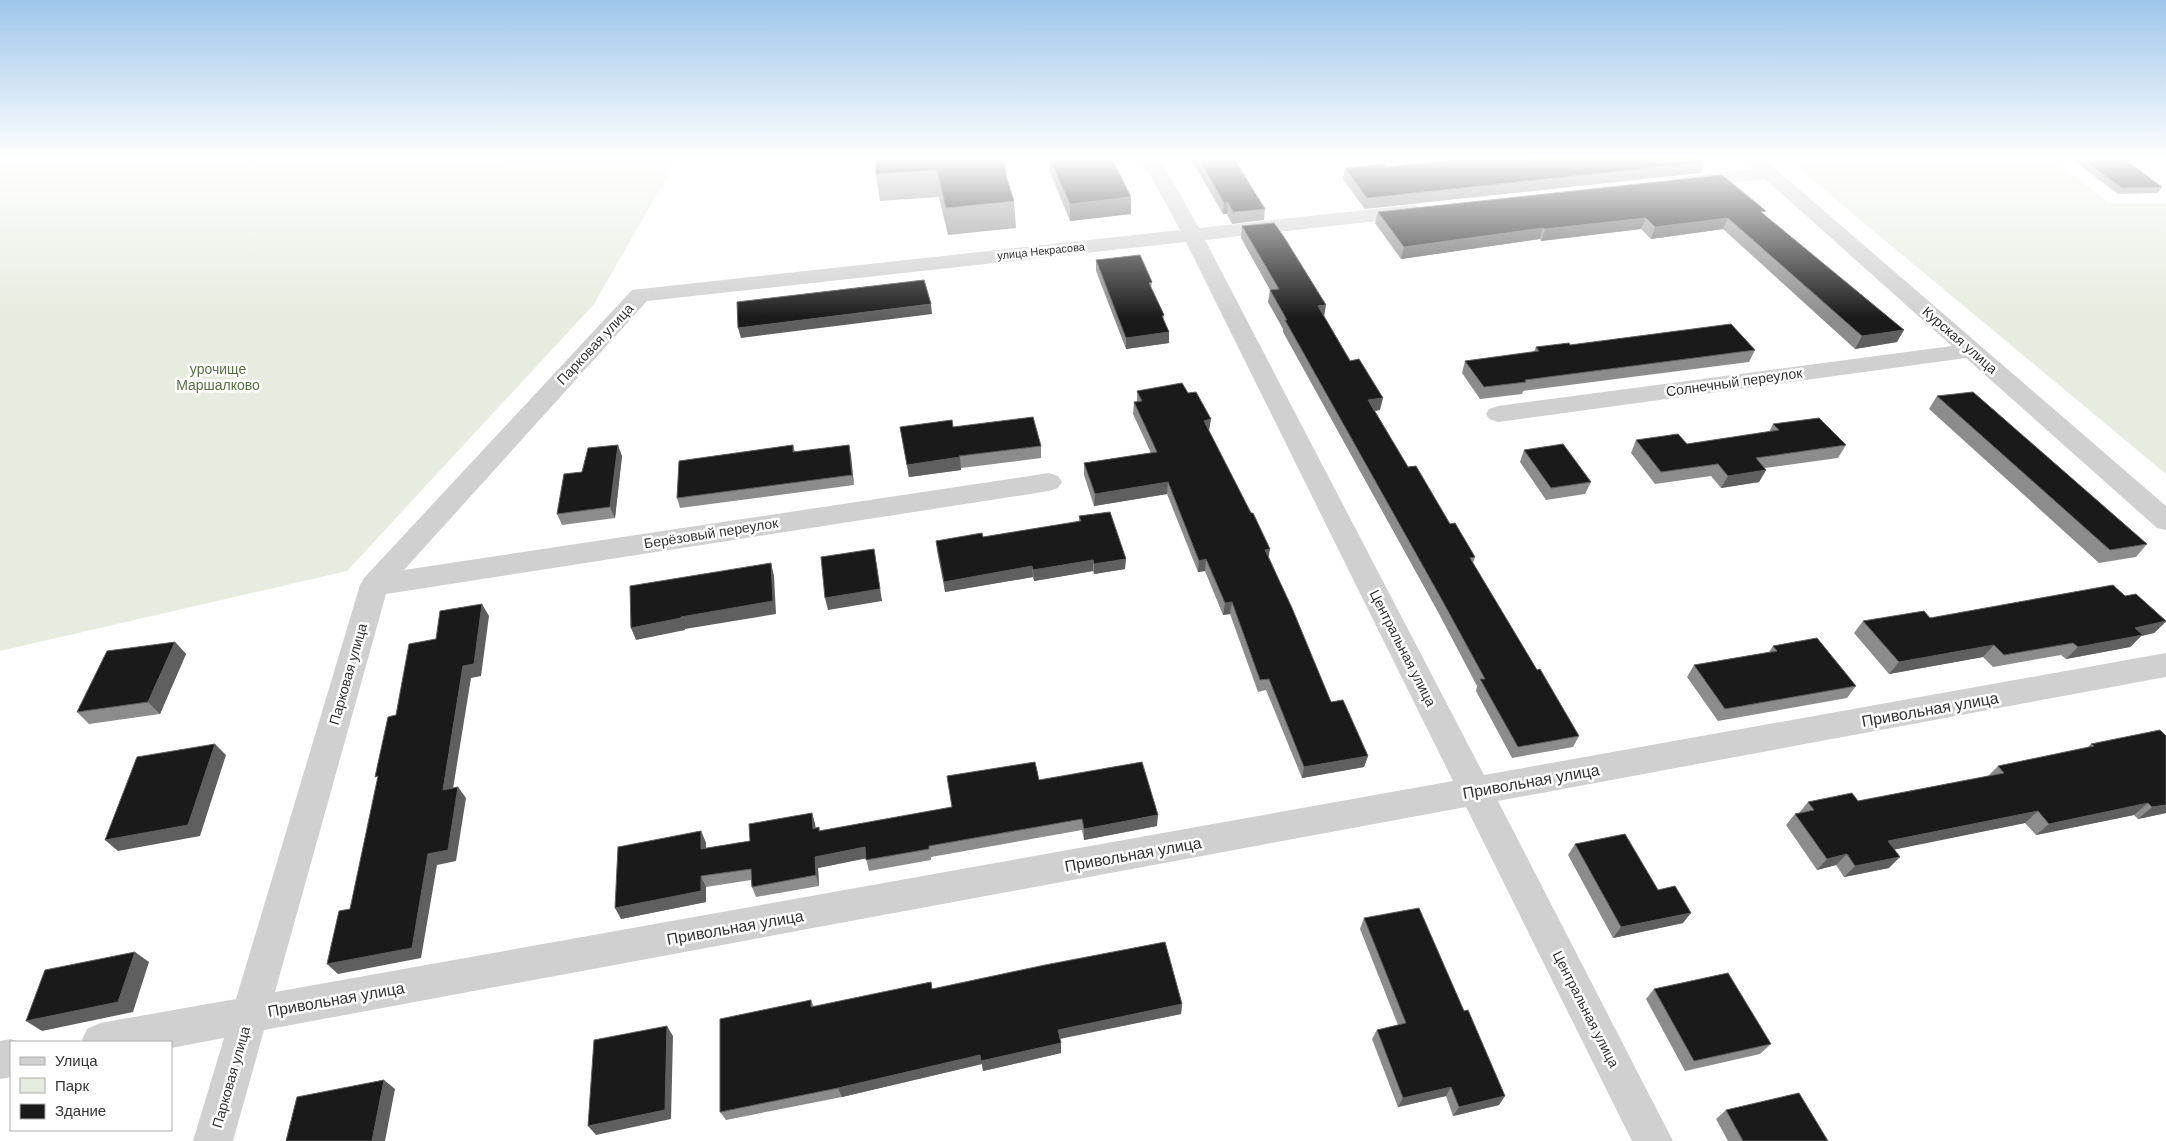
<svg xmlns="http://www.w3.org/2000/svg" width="2166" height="1141" font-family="Arial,sans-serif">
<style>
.green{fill:#e6ecdf}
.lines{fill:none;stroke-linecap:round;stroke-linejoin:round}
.minor{fill:#d0d0d0;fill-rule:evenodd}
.wall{fill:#8c8c8c}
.shaded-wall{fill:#5f5f5f}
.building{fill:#1a1a1a;stroke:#5f5f5f}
.labels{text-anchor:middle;stroke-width:5;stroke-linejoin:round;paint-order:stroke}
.far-street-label{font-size:11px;fill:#333;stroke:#fff}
.street-label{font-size:14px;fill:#333;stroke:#fff}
.park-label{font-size:14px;fill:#56703f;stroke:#fff}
.near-street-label{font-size:16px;fill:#333;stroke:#fff}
</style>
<rect width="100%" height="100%" fill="#fff"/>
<g class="green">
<polygon points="0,159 677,159 594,304 347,571 0,651"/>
<polygon points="1789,159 2054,159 2109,203 2166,203 2166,474 1816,183"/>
</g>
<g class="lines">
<g class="minor">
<path d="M1138,159H1156L1170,177L1199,228L1413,205L1420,207L1423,211L1420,215L1413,217L1205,240L1484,775L2166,653V677L1498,801L1673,1141H1632L1466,807L264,1030L233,1141H193L224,1038L171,1048V1042H81L87,1029L100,1023L236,999L360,585L364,578L632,290L1180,230L1152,178ZM1186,242L1453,781L275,992L386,594L1049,491L1058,488L1062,482L1058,476L1049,473L404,570L647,301Z"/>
<polygon points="1748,159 1764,159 2166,506 2166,530 2157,528 1966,358 1498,422 1489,419 1486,414 1489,409 1498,406 1952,346 1765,179 1687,188 1680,186 1677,182 1680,178 1687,176 1754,169 1747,161"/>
<polygon points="11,1039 19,1042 11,1042 11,1077 0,1079 0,1041"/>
</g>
</g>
<g class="wall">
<polygon points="876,159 1007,179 1014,201 1016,228 948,235 939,197 880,201 876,174"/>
<polygon points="1049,159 1112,159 1131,214 1070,221 1050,172"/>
<polygon points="1191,159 1234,159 1265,209 1264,220 1232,224 1227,214 1223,214"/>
<polygon points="1568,159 1705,162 1701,173 1365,209 1343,179 1345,168"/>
<polygon points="2072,159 2124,159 2162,187 2158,193 2118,194"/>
<polygon points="1378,212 1764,215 1897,342 1855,349 1723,229 1651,239 1641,229 1541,241 1540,239 1401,259 1375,223"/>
<polygon points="1242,226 1324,316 1380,410 1375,411 1408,467 1450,524 1475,557 1473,563 1537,670 1579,736 1573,747 1512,758 1476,691 1477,686 1438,612 1283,332 1283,329 1268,302 1270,290 1241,238"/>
<polygon points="1096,260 1152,282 1151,288 1164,315 1163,319 1169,343 1126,349 1096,271"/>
<polygon points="1570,345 1755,350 1749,362 1523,391 1522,394 1480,399 1462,373 1465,361 1534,352 1536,347"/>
<polygon points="1137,391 1209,431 1269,557 1331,702 1368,756 1364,767 1302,778 1266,690 1258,692 1230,614 1223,615 1205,571 1198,572 1167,494 1094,506 1084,475 1084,463 1151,453 1133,414 1134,402 1137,402"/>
<polygon points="1937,396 2147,544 2136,557 2099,563 1929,409"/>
<polygon points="1773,424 1846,445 1838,458 1765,468 1766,470 1759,482 1721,488 1711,476 1655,484 1631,453 1636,440 1687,444 1769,432"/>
<polygon points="900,427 953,427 1041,446 1041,458 961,468 961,470 909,477"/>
<polygon points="793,445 795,452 849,445 854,485 680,508 677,498"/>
<polygon points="1524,450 1591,482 1585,494 1546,500 1520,462"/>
<polygon points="622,456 615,518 562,525 557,514 582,472"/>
<polygon points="1079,516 1125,569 1094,574 1093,571 1034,581 1033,577 945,592 937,551 936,541 983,537 1079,522"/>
<polygon points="2125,596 2166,621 2166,622 2154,633 2141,636 2130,647 2066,659 2061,655 1993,667 1983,657 1889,674 1854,633 1863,621 1930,618"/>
<polygon points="175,642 186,654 160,714 89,724 77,712"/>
<polygon points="1773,646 1856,686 1847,698 1718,721 1687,677 1694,665 1769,652"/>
<polygon points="2091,744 2166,813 2138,819 2134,815 2036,835 2025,823 1894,849 1889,868 1844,877 1836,865 1817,870 1786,825 1795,814 1799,813 1808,802 1858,801 1988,776 1998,766 2087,748"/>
<polygon points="1039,780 1157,826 1084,840 1082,830 931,857 931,860 869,871 866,858 818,868 819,886 756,897 752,887 751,880 706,887 706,902 621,919 701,831 706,843 706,848 750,841 812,813 815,824 816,828 819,827 820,831 952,807"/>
<polygon points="1575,844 1658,890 1683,923 1613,938 1568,855"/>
<polygon points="1364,918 1499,1105 1453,1116 1446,1096 1398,1107 1372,1039 1377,1030 1398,1025 1360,929"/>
<polygon points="933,989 1182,1004 1181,1014 1060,1039 1061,1053 983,1071 982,1064 842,1097 726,1120 720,1112 811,1000 814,1007"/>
<polygon points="1654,989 1771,1044 1760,1054 1685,1071 1646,999"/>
<polygon points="1726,1110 1828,1141 1728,1141 1716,1119"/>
</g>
<g class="shaded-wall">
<polygon points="1131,197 1131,214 1070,221 1070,204"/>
<polygon points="1228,202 1227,214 1223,214 1224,203"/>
<polygon points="1646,218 1641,229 1541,241 1545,229"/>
<polygon points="1728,218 1723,229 1651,239 1655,227"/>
<polygon points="1543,228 1540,239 1401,259 1404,247"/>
<polygon points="931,304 932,314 741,338 738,328"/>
<polygon points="1326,305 1324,317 1318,306"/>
<polygon points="1904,330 1897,342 1855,349 1862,336"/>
<polygon points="1169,332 1169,343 1126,349 1126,338"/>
<polygon points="1383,398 1380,410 1365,412 1368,400"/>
<polygon points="1211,419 1209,431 1202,432 1204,421"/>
<polygon points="618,445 622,456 615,518 610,507"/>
<polygon points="849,445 851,455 854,485 852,475"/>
<polygon points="960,457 961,470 909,477 907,465"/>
<polygon points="1766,470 1759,482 1721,488 1728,476"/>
<polygon points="1168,482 1167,494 1094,506 1095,494"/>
<polygon points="874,549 882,601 828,610 825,598"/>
<polygon points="1270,549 1268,561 1265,550"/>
<polygon points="1126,559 1125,569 1094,574 1094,564"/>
<polygon points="1206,559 1205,571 1198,572 1199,561"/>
<polygon points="1093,560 1093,571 1034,581 1033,570"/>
<polygon points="771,563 774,576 776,614 685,629 685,630 636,640 631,628 681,617"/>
<polygon points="1032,566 1033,577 945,592 944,582"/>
<polygon points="1232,602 1230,614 1223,615 1225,603"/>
<polygon points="482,604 489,616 481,676 471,678 451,801 443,790 463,666"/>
<polygon points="2166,621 2154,633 2141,636 2130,647 2066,659 2078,647 2135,628"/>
<polygon points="175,642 186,654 160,714 148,702"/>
<polygon points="1994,645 1983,657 1889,674 1899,662"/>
<polygon points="215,744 226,755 200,836 118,851 105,840"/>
<polygon points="1368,756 1364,767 1302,778 1304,767"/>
<polygon points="458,787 466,798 456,861 437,865 421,958 338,974 327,964 428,854"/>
<polygon points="2148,803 2134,815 2036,835 2049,824"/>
<polygon points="2166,805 2166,813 2138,819 2152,807"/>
<polygon points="2038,811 2025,823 1878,853 1888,841"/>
<polygon points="812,813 815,824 816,840 813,829"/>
<polygon points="1158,815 1157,826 1084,840 1084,829"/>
<polygon points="701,831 706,843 706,860 701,849"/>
<polygon points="865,847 868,858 818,868 819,886 816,875 815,857"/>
<polygon points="1847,854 1836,865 1817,870 1827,859"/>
<polygon points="1900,857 1889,868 1844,877 1855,866"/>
<polygon points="701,876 706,887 706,902 621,919 615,908"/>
<polygon points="1691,913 1683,923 1613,938 1621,927"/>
<polygon points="135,952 149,962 133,1012 42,1031 26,1021"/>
<polygon points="1182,1004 1181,1014 1058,1039 1058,1030"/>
<polygon points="667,1026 673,1036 671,1119 596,1135 588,1126"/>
<polygon points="1061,1043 1061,1053 983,1071 982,1064 842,1097 838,1088 980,1055"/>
<polygon points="384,1080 395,1089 385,1141 372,1141"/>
<polygon points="1451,1087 1446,1096 1398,1107 1403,1098"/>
<polygon points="1505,1096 1499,1105 1453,1116 1459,1107"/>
</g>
<g class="building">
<polygon points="876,159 1004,159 1007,179 1014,201 946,208 937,170 876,174"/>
<polygon points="1050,159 1112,159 1131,197 1070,204"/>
<polygon points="1199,159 1234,159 1265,209 1233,212 1228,202 1224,203"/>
<polygon points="1464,159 1701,159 1705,162 1367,198 1345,168 1384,164 1386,167"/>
<polygon points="2083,159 2124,159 2162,187 2122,188"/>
<polygon points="1722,175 1766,211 1761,212 1904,330 1862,336 1728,218 1655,227 1646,218 1545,229 1543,228 1404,247 1378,212"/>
<polygon points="1274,223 1284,237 1326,305 1318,306 1350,361 1359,359 1383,398 1368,400 1408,467 1416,466 1450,524 1455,523 1475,557 1470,558 1537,670 1540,669 1579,736 1518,747 1480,679 1485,679 1442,600 1285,320 1287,320 1270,290 1279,289 1242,226"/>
<polygon points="1140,255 1152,282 1149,283 1164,315 1162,316 1169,332 1126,338 1096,260"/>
<polygon points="924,280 931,304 738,328 737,302"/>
<polygon points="1731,324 1755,350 1525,380 1526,382 1484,387 1465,361 1539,351 1536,347 1569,343 1570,345"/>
<polygon points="1182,383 1188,393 1196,392 1211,419 1204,421 1251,513 1253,513 1270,549 1265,550 1292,608 1331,702 1343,700 1368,756 1304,767 1269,679 1260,680 1232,602 1225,603 1206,559 1199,561 1168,482 1095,494 1084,463 1157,452 1134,402 1142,401 1137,391"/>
<polygon points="1973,392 2147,544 2110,550 1937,396"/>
<polygon points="1033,417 1041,446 959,456 960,457 907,465 900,427 952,420 953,427"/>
<polygon points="1819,418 1846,445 1756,458 1766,470 1728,476 1718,464 1661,472 1636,440 1678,434 1687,444 1779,430 1773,424"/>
<polygon points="1563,444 1591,482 1551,488 1524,450"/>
<polygon points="618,445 610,507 557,514 564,474 582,472 588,448"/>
<polygon points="793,445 793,452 849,445 852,475 677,498 679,461"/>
<polygon points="1110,512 1126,559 1094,564 1093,560 1033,570 1032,566 944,582 936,541 982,533 983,537 1081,521 1079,516"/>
<polygon points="874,549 880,589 825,598 821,557"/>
<polygon points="771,563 773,601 681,617 681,618 631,628 630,586"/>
<polygon points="2113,585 2125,596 2136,594 2166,621 2135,628 2143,635 2078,647 2073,643 2004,655 1994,645 1899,662 1863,621 1924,611 1930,618"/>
<polygon points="482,604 474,664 463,666 443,790 458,787 448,850 428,854 412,948 327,964 339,911 350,909 378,776 375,777 388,717 396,715 409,644 436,639 440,611"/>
<polygon points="1817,638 1856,686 1725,709 1694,665 1777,651 1773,646"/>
<polygon points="175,642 148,702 77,712 107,651"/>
<polygon points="2160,730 2166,736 2166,805 2152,807 2148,803 2049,824 2038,811 1888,841 1900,857 1855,866 1847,854 1827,859 1795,814 1814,810 1808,802 1852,793 1858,801 2004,773 1998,766 2094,746 2091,744"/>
<polygon points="215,744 188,825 105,840 137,757"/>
<polygon points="1035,762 1039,780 1142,762 1158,815 1084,829 1082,819 929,846 929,849 866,860 865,847 815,857 816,875 752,887 751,869 701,876 701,891 615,908 618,847 701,831 701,849 750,841 749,824 812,813 813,829 819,827 819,831 952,807 947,776"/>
<polygon points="1625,834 1658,890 1675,886 1691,913 1621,927 1575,844"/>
<polygon points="1419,908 1464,1011 1468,1010 1505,1096 1459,1107 1451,1087 1403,1098 1377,1030 1406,1023 1364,918"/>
<polygon points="1165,942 1182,1004 1058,1030 1061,1043 981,1061 980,1055 838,1088 720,1112 720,1019 811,1000 811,1007 931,982 932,989 1045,965"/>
<polygon points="135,952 118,1002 26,1021 45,970"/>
<polygon points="1728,973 1771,1044 1694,1061 1654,989"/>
<polygon points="667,1026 665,1110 588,1126 594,1040"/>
<polygon points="384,1080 372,1141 286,1141 297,1097"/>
<polygon points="1799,1093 1828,1141 1743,1141 1726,1110"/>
</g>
<linearGradient id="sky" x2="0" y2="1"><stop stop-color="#9ec6ea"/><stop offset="0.5" stop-color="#fff"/><stop offset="1" stop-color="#fff" stop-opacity="0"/></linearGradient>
<rect width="2166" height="318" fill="url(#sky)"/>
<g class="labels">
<g class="far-street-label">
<text transform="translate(1041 251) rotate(-6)" y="4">улица Некрасова</text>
</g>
<g class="street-label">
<text transform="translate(1960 340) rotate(41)" y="5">Курская улица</text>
<text transform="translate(595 344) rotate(-47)" y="5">Парковая улица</text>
<text transform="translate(1734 382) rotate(-8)" y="5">Солнечный переулок</text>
<text transform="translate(711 533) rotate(-9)" y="5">Берёзовый переулок</text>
<text transform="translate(1403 648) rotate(63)" y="5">Центральная улица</text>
<text transform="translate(348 674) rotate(-74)" y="5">Парковая улица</text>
<text transform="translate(1586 1009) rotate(63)" y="5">Центральная улица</text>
<text transform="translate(231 1077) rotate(-74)" y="5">Парковая улица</text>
</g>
<g class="park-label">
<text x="218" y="374">урочище<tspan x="218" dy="16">Маршалково</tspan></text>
</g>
<g class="near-street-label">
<text transform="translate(1930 709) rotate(-10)" y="6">Привольная улица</text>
<text transform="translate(1531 781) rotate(-10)" y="6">Привольная улица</text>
<text transform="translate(1133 854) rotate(-10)" y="6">Привольная улица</text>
<text transform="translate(735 927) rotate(-10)" y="6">Привольная улица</text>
<text transform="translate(336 999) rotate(-10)" y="6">Привольная улица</text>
</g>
</g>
<rect x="10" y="1041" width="162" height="90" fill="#ffffff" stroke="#adadad"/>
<rect x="20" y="1057" width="25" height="8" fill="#d0d0d0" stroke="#adadad"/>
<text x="55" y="1066" font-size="15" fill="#333333">Улица</text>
<rect x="20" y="1078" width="25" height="15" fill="#e6ecdf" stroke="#adadad"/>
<text x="55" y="1091" font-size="15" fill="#333333">Парк</text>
<rect x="20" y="1104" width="25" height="15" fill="#1a1a1a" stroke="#adadad"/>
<text x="55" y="1116" font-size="15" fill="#333333">Здание</text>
</svg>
